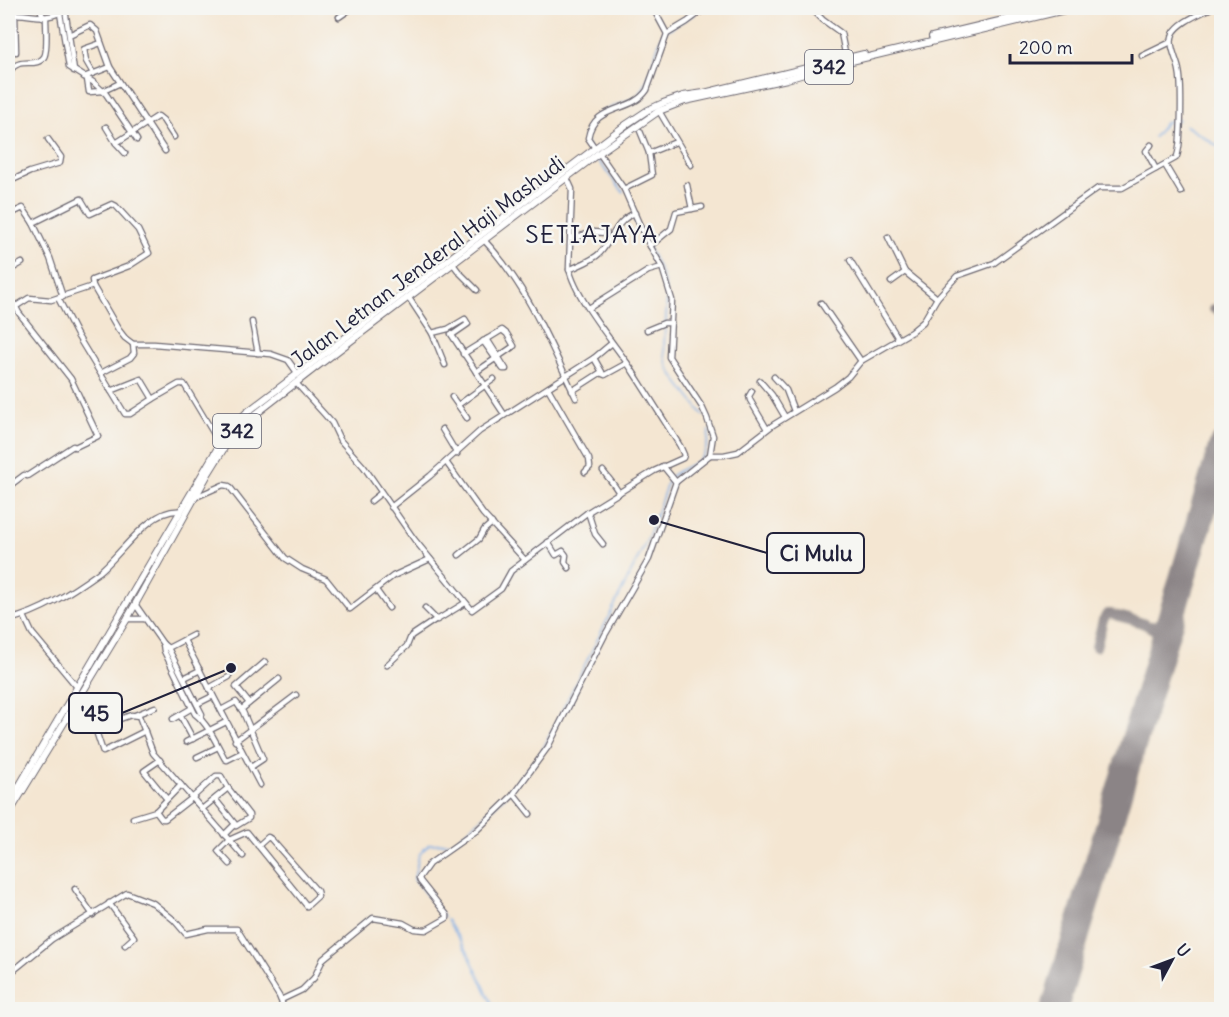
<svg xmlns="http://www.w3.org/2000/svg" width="1229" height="1017" font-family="Delius,sans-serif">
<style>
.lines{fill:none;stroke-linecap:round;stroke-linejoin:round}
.stream{stroke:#7cade7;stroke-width:1.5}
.taxiway{stroke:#8b8486;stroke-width:10}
.runway{stroke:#8b8486;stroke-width:27}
.minor-casing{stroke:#6c6770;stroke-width:7}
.major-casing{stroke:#6c6770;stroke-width:8}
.minor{stroke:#fff;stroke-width:4.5}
.major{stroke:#fff;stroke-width:6}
.labels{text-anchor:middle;stroke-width:5;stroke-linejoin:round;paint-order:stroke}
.shield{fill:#f6f6f2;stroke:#626272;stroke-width:1.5}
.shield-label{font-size:20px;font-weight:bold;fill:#22223b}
.street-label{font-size:21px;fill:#22223b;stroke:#f6f6f2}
.quarter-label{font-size:24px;letter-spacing:1.5px;fill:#22223b;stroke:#f6f6f2}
.leader{fill:none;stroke:#22223b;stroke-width:2}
.callout-dot{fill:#22223b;stroke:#f6f6f2;stroke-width:2}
.callout{fill:#f6f6f2;stroke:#22223b;stroke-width:2}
.callout-label{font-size:22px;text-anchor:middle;font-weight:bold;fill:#22223b}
</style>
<rect width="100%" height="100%" fill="#f6f6f2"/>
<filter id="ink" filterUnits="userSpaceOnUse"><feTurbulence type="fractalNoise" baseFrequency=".0167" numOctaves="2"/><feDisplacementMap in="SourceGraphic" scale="12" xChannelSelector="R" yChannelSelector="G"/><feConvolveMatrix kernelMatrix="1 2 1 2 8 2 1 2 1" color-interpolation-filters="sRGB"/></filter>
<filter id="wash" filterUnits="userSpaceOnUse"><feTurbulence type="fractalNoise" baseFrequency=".008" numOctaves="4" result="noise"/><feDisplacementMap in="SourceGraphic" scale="24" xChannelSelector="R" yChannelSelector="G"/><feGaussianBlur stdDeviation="1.35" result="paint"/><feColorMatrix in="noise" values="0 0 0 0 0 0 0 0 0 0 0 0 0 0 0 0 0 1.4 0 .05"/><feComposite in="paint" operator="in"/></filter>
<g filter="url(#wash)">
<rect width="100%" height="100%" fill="#f4e6d2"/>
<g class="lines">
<g class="stream">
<polyline points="667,30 694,14"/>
<path d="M639,95C652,78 654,52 663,33"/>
<polyline points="1185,125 1222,149"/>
<polyline points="1154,137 1166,122 1179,120"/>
<path d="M589,150L584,137C596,111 609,107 636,98"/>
<polyline points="596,158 623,192"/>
<path d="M633,215C641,239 657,259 664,283C672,310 658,344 668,366C673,379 695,403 704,416"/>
<path d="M444,917L414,879L419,855L429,844L451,843L463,835L508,793L541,753L648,538L669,478C693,458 706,470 709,431"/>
<polyline points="447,920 468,953 495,1010"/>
</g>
<g class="taxiway">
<polyline points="1214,309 1222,311"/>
<polyline points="1152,626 1161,625 1171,617"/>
<path d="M1096,647L1103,620L1107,614H1111C1129,620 1160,622 1162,645"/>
</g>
<polyline class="runway" points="1054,1010 1222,446"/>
</g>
</g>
<g filter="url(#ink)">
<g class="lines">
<defs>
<g id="minor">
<polyline points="40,8 43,17"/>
<polyline points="653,8 667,34"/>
<polyline points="811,8 823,20 841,33 846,58"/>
<polyline points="65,9 69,35"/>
<polyline points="60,13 69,67 93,82 106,94 137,140"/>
<polyline points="15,14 16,52"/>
<path d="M8,15C32,11 44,25 67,8"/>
<polyline points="339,17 352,8"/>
<polyline points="1142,56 1171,42"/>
<path d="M10,71C19,56 36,69 44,57C48,51 46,26 46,18"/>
<polyline points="74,71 69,35 90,25 97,31 110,67 165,151"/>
<polyline points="93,73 86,61 84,49 101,43"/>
<polyline points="84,77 110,67"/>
<polyline points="87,79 89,92 103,91 120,83"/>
<polyline points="659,111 691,165"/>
<polyline points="106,127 116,143 158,116 163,120 174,137"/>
<polyline points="640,131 649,153"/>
<polyline points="116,143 125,153"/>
<polyline points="1151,145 1146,151 1156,169"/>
<path d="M595,148L588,138C594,103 631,114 647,90L667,34L687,22L706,8"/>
<polyline points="599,153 624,189 644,235 662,267 672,300 669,357 702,407 707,418 713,436 710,455"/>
<polyline points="1165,165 1181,192"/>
<polyline points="8,182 30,172 60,163 61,157 48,139"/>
<polyline points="687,185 692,209"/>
<polyline points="624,189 652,175 649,153 676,142"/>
<polyline points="8,215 23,208 33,223 81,199 90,214 112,204 116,206 138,230 149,253 129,266 92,280 93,286"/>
<polyline points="33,223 50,258 63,297"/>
<polyline points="888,237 905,272 937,298"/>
<polyline points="571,239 593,232 606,233"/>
<path d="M484,240C528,287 549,342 576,398"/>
<polyline points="650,246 671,229 676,212 702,207"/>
<polyline points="850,260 898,338"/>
<polyline points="453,264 459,272 477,290"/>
<path d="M569,270C579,265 592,261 600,253C612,240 616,220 635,213"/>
<polyline points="8,271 22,263"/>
<polyline points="891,282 905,272"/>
<polyline points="8,292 19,313 71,379 98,436 75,447 73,446 27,476 24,475 8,487"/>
<polyline points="58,298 77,335 125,414 130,414 153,399"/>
<polyline points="409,298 432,333 448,329 465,319 468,324 452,335"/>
<polyline points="821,303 861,361"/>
<polyline points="15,307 29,298 51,300 93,286 118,329 125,338 133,344 154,344 271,354 288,360 298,374"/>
<polyline points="589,308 648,271 662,267"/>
<polyline points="252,322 258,353"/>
<polyline points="647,330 664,323 671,323"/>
<polyline points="432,333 445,365"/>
<polyline points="451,334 504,414"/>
<polyline points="483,341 503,369 506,369 487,339"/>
<polyline points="463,354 502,330 507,334 514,346 476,372"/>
<polyline points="594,358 602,372"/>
<polyline points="101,373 130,358 134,353 133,344"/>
<polyline points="774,377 786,390 794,411"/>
<polyline points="760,381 772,395 785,417"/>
<path d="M296,383L325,415L332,423L340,440L364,467L414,539L472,610L501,589L511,571L588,512L654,471L683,458L684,455L680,446C663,419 647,393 630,367C612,341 575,297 569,268L572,189L567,178"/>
<polyline points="548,388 589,459 590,467 585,472"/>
<polyline points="111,391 141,379 153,399 179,384 184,384 220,444"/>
<polyline points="572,391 600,373 605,375 627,363"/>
<polyline points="752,391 749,396 750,400 767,429"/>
<polyline points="452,397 467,418"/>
<polyline points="458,405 494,379"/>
<polyline points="442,429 457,454"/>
<polyline points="446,462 483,514 525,560"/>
<polyline points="663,466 676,482"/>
<path d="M603,471C609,479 614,484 619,493"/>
<polyline points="196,497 223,485 229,486 285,558 302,569 326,579 350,609 393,576 430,559"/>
<polyline points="371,501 381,493"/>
<polyline points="391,507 430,476 480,431 594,358 612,343"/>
<polyline points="588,512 595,534 603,544"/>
<polyline points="548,542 556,555 563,551 566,555 565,562 569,568"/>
<polyline points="459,555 479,539 484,530 492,523"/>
<polyline points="376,590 389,608"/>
<polyline points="135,604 163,644 168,648 202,714 201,718"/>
<polyline points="425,608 437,620 465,603"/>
<polyline points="24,616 32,633 77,687"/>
<polyline points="127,619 144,619"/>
<path d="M8,620C41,612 70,593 98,573C119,558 149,507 181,511"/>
<polyline points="184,640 260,785"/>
<path d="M163,644L164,651L195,714C209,725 216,743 225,759L227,760L241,753"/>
<polyline points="168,648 193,635"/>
<polyline points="387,665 407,646 411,636 435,620"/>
<polyline points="184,678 200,670"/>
<polyline points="209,688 229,677"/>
<polyline points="249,703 236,687 265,662"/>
<polyline points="197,704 213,696"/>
<polyline points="242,709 279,679"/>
<polyline points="221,710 236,702 243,712 263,759 251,767"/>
<polyline points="135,715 155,707"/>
<polyline points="180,715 193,739"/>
<polyline points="67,716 95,728 131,715 139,716 153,753 229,840 247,832 307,906 318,896 317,891 271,839 268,837 258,846"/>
<polyline points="173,719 192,708"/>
<polyline points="95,728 103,752 145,731"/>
<polyline points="235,741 296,695"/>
<polyline points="186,742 226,722"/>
<polyline points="197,757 218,747"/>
<polyline points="160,760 144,771 167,799"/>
<polyline points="228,788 249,815 249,818 236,826"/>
<polyline points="514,794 530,814"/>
<polyline points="215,799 235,824 224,835"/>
<polyline points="156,811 162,819 165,819 192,798 216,776 221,776 228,788 202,809"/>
<polyline points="133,818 156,811 181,785"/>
<polyline points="230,864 218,851 229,840 243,856"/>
<polyline points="75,889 93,915"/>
<polyline points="109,903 134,937 125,945"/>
<polyline points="8,975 52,939 127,893 153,903 174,920 186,934 208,929 237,929 279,996 282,1003 280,1010"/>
<path d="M281,1000L302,990L314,978L323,959L373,918L403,923L414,929L426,930L447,918V915L420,881L419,878L429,864L476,831L512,796L548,747L605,635L649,559L676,482L710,455H724L738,452L773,425L835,387L848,377L861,361L911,332L923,322L937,298L957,276L994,263L1098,188H1122L1176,158C1182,150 1182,83 1179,70C1177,59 1168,45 1173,34C1179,22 1200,14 1211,8"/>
</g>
<g id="major">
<polyline points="932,37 1053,8"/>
<polyline points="8,805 220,444 232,427 246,413 627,124 648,110 663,103 683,96 704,93 864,54"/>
<polyline points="8,815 127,619 208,474 231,437 247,421 315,368 603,150 659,111 685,101 787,79 835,65 1073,8"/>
</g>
</defs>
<use href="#minor" class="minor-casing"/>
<use href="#major" class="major-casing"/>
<use href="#minor" class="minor"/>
<use href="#major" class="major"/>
</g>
</g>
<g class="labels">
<g class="shield">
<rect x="805" y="50" width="48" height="34" rx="4.5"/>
<rect x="213" y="414" width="48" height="34" rx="4.5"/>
</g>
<g class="shield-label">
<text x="829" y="74">342</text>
<text x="237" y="438">342</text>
</g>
<g class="street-label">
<text transform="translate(428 262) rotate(-37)" y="7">Jalan Letnan Jenderal Haji Mashudi</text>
</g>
<g class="quarter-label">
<text x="592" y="243">SETIAJAYA</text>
</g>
</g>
<path class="leader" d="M654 520L767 553M231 668L122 713"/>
<g class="callout-dot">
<circle cx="654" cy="520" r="6"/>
<circle cx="231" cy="668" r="6"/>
</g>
<g class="callout">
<rect x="767" y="533" width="97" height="40" rx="6"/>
<rect x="69" y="693" width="53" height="40" rx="6"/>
</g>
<g class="callout-label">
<text x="816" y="561">Ci Mulu</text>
<text x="95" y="721">'45</text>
</g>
<rect width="1229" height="1017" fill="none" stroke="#f6f6f2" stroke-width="30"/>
<g transform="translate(1172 960) rotate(49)" stroke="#f6f6f2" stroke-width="4.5" paint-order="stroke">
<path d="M0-4.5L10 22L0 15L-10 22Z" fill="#22223b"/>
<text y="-9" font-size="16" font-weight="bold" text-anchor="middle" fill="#22223b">U</text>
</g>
<path d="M1010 54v9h122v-9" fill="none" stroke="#22223b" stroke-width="3"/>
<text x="1019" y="54" font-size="18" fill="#22223b" stroke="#f6f6f2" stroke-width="4.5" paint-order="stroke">200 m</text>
</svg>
